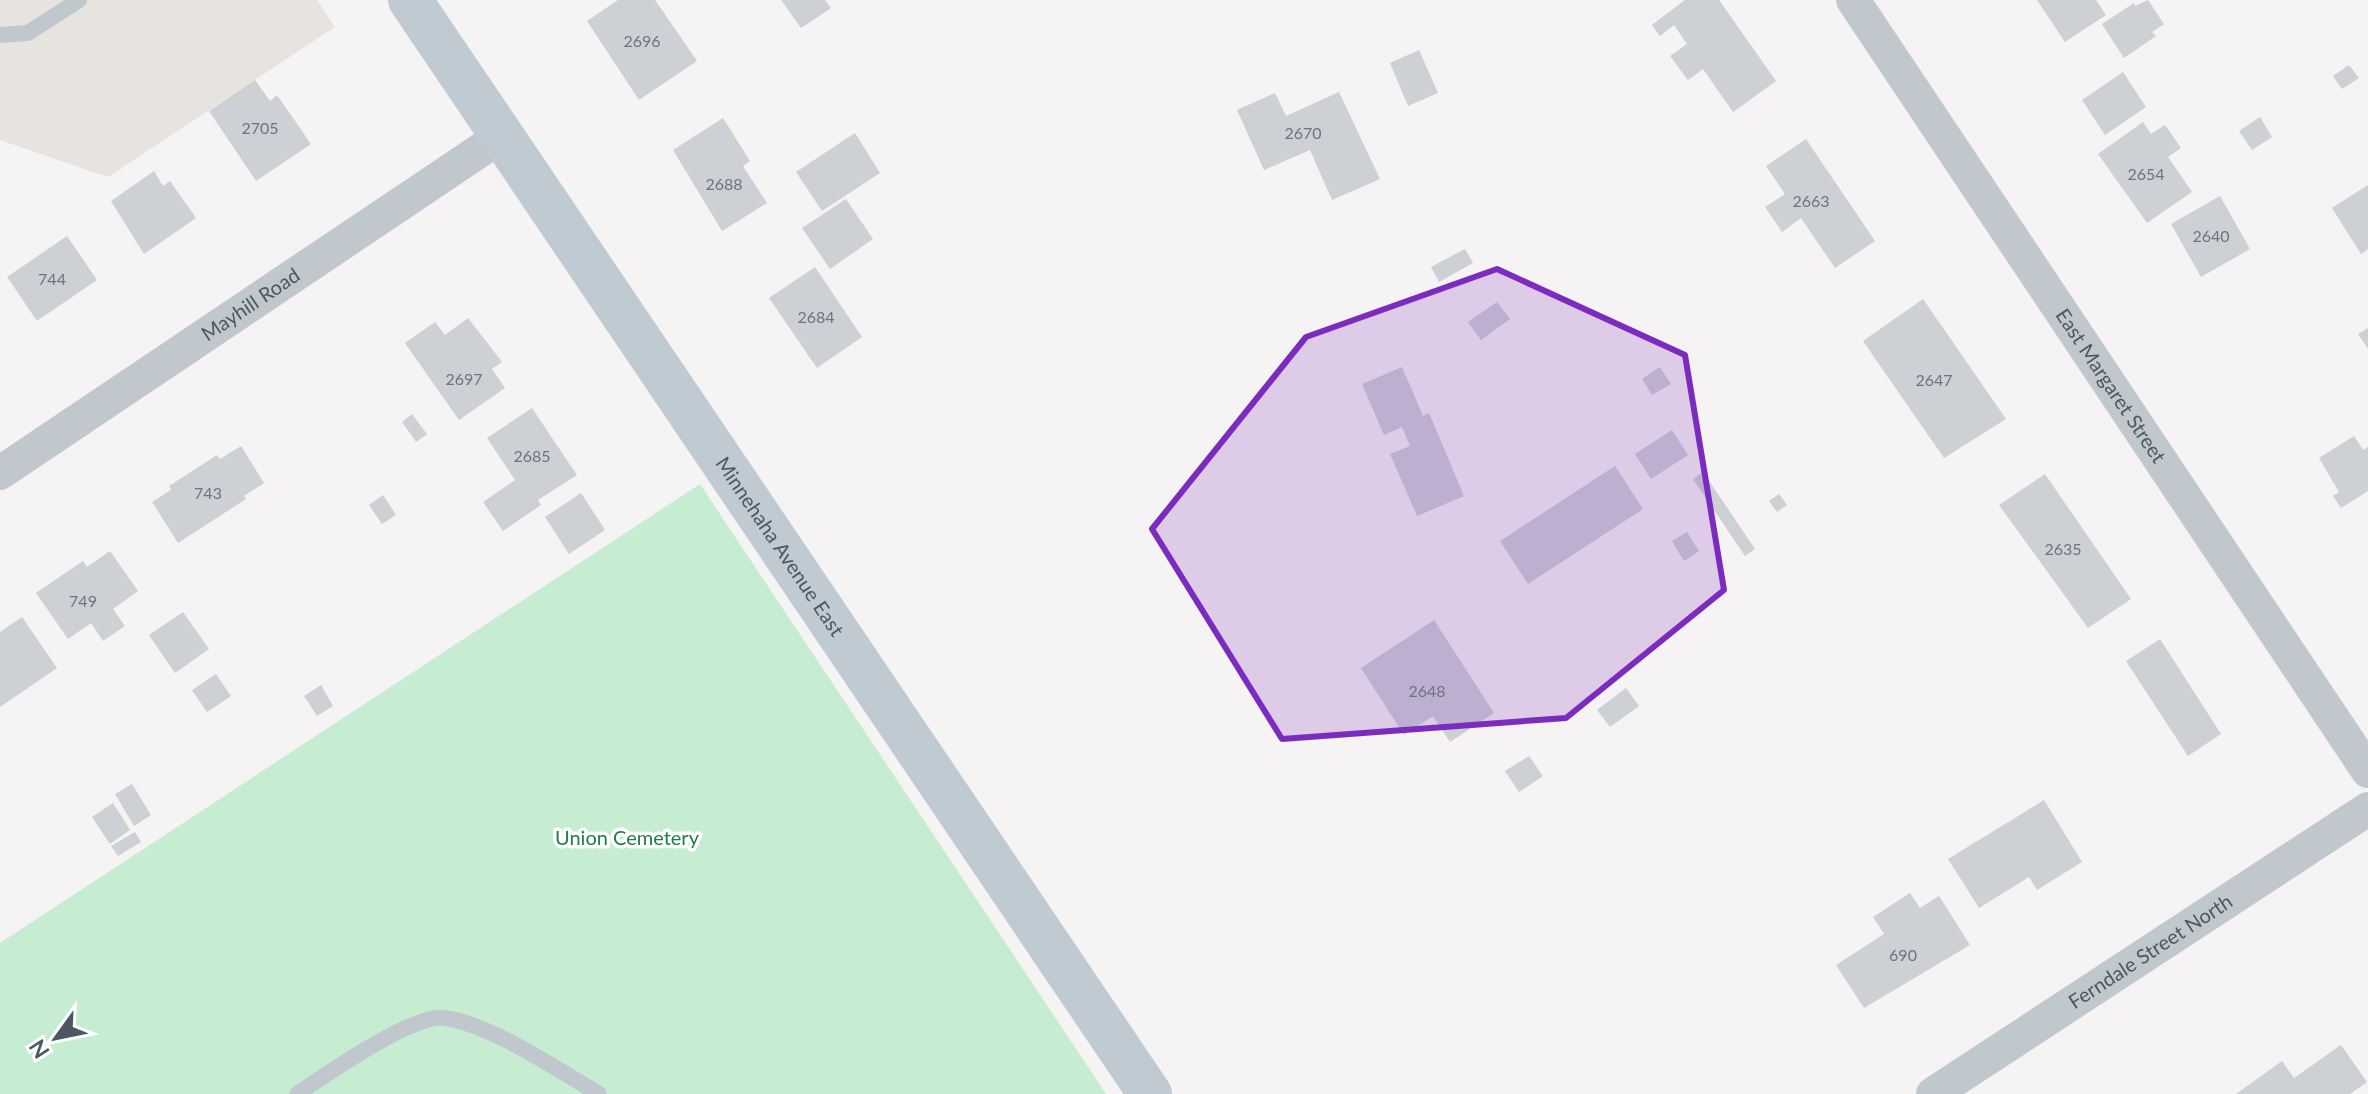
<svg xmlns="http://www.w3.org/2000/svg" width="2368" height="1094" font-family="Lato,sans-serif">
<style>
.commercial{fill:#e7e4df}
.green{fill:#c6edd2}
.building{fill:#cdd0d4}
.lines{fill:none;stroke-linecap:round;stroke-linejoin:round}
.lane{stroke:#c0c8ce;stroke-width:16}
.street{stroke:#c0c8ce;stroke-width:34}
.secondary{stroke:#c0cad2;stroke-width:44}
.marked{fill:#7b2cbf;fill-opacity:0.2;stroke:#7b2cbf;stroke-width:6;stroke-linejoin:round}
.labels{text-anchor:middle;stroke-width:7;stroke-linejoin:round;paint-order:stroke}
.number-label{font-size:16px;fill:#6c757c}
.street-label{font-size:20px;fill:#4c575f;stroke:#fff}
.park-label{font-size:20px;fill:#207d47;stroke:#fff}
</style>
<rect width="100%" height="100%" fill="#f5f3f3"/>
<polygon class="commercial" points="0,0 317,0 335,27 108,177 0,140"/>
<polygon class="green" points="700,484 1106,1094 0,1094 0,943"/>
<g class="building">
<polygon points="618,0 655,0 697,61 639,100 587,21"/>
<polygon points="781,0 825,0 831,8 801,28"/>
<polygon points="1685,0 1719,0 1776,81 1733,112 1703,69 1688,80 1670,56 1687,44 1674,25 1660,36 1652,25"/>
<polygon points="2037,0 2096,0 2106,15 2065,42"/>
<polygon points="2148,0 2164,24 2152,32 2156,36 2124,58 2102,24 2134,3 2135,6"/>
<polygon points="1419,50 1438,93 1408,106 1390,63"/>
<polygon points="2349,65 2359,78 2342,89 2333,76"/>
<polygon points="2123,72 2146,107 2105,135 2082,100"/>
<polygon points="255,80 270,101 277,95 311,144 256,181 209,111"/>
<polygon points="1339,92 1380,179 1332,200 1310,150 1264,170 1237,110 1275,93 1286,116"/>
<polygon points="2260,117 2272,137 2252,150 2239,131"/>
<polygon points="723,118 750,161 743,166 767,203 722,231 673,150"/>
<polygon points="2143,122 2151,134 2165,125 2181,148 2168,157 2192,192 2147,223 2098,154"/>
<polygon points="855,133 880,173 822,211 796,172"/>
<polygon points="1806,139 1875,241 1835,268 1801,218 1782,232 1765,207 1785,194 1766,166"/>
<polygon points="154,171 163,186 170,181 196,218 144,254 111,201"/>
<polygon points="2368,185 2368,249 2361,254 2332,208"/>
<polygon points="2220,196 2250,249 2201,277 2171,224"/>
<polygon points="846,199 873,239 830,269 802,228"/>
<polygon points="67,236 97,280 37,321 7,277"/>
<polygon points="1465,249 1473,263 1439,282 1431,267"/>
<polygon points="815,267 862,337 817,368 769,298"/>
<polygon points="1923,299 2006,419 1944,458 1863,341"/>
<polygon points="1497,302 1510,319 1481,340 1468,322"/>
<polygon points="468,318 502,362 492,369 505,388 459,420 405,343 435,322 445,335"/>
<polygon points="2368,328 2368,349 2358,334"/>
<polygon points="1402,367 1423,416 1429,413 1464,496 1417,516 1390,454 1410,446 1402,427 1384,435 1362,384"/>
<polygon points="1660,367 1671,384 1652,395 1642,379"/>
<polygon points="532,408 577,475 538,500 541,505 503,531 483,502 515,480 487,438"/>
<polygon points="412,414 427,434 416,442 402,422"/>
<polygon points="1672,430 1688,455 1651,479 1635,454"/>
<polygon points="2354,436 2363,450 2368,447 2368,491 2341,508 2333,496 2339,492 2319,458"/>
<polygon points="241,446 264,483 244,496 246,499 178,543 152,502 171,490 169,486 217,455 220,459"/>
<polygon points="1615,466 1643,509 1528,584 1500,541"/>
<polygon points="1703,472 1755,549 1745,556 1693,479"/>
<polygon points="2045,474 2131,599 2088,628 1999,505"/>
<polygon points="581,493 605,530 569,554 545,517"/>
<polygon points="1779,494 1787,505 1777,512 1769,501"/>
<polygon points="383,495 396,515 382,524 369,505"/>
<polygon points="1687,532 1699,551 1684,561 1672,541"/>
<polygon points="110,551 138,591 113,609 125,626 103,641 91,623 68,639 36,593 83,561 87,567"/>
<polygon points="183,612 209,649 175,673 149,635"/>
<polygon points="22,617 57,668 0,707 0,632"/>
<polygon points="1434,620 1494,713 1450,742 1433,716 1404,735 1361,668"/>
<polygon points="2160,639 2221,734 2188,756 2126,661"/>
<polygon points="216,674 231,696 207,712 192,690"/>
<polygon points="321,685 333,706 317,716 304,696"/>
<polygon points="1626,688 1639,706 1610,727 1597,710"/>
<polygon points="1529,756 1543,776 1519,792 1505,771"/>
<polygon points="132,784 151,815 134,826 115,794"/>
<polygon points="2044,800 2082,862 2037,890 2029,877 1979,908 1948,859"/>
<polygon points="113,803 130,830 110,844 92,817"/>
<polygon points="135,832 141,842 118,856 111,846"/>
<polygon points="1910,893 1920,908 1939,896 1970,945 1864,1008 1836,965 1884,934 1873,917"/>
<polygon points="2341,1045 2367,1082 2350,1094 2236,1094 2282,1061 2294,1078"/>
</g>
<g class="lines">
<g class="lane">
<polyline points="0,35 28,33 79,0"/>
<path d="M297,1094C326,1075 412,1014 444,1018C489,1023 560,1071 599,1094"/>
</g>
<g class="street">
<path id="s1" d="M1853,0L2368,771"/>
<path id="s2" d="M0,473L503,135"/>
<path id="s3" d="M1933,1094L2368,809"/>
</g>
<path class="secondary" id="s4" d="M410,0L1150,1094"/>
</g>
<path class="marked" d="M1497,269L1685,355L1724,590L1566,718L1282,739L1152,529L1306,337Z"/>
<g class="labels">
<g class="number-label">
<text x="642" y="47">2696</text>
<text x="260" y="134">2705</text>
<text x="1303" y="139">2670</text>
<text x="2146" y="180">2654</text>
<text x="724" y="190">2688</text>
<text x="1811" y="207">2663</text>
<text x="2211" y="242">2640</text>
<text x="52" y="285">744</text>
<text x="816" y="323">2684</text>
<text x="464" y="385">2697</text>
<text x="1934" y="386">2647</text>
<text x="532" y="462">2685</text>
<text x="208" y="499">743</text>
<text x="2063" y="555">2635</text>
<text x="83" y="607">749</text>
<text x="1427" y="697">2648</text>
<text x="1903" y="961">690</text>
</g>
<g class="street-label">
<text dy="7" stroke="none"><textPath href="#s2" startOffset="302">Mayhill Road</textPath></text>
<text dy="7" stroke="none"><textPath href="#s1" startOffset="464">East Margaret Street</textPath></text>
<text dy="7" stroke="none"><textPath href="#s4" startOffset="660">Minnehaha Avenue East</textPath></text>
<text dy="7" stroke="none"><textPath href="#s3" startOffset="260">Ferndale Street North</textPath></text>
</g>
<g class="park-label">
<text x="627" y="845">Union Cemetery</text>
</g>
</g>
<g transform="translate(56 1038) rotate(237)" stroke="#ffffff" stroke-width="6" paint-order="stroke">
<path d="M0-6L14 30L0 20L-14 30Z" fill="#4c575f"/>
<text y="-12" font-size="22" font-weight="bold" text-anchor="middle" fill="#4c575f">N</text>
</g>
</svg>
